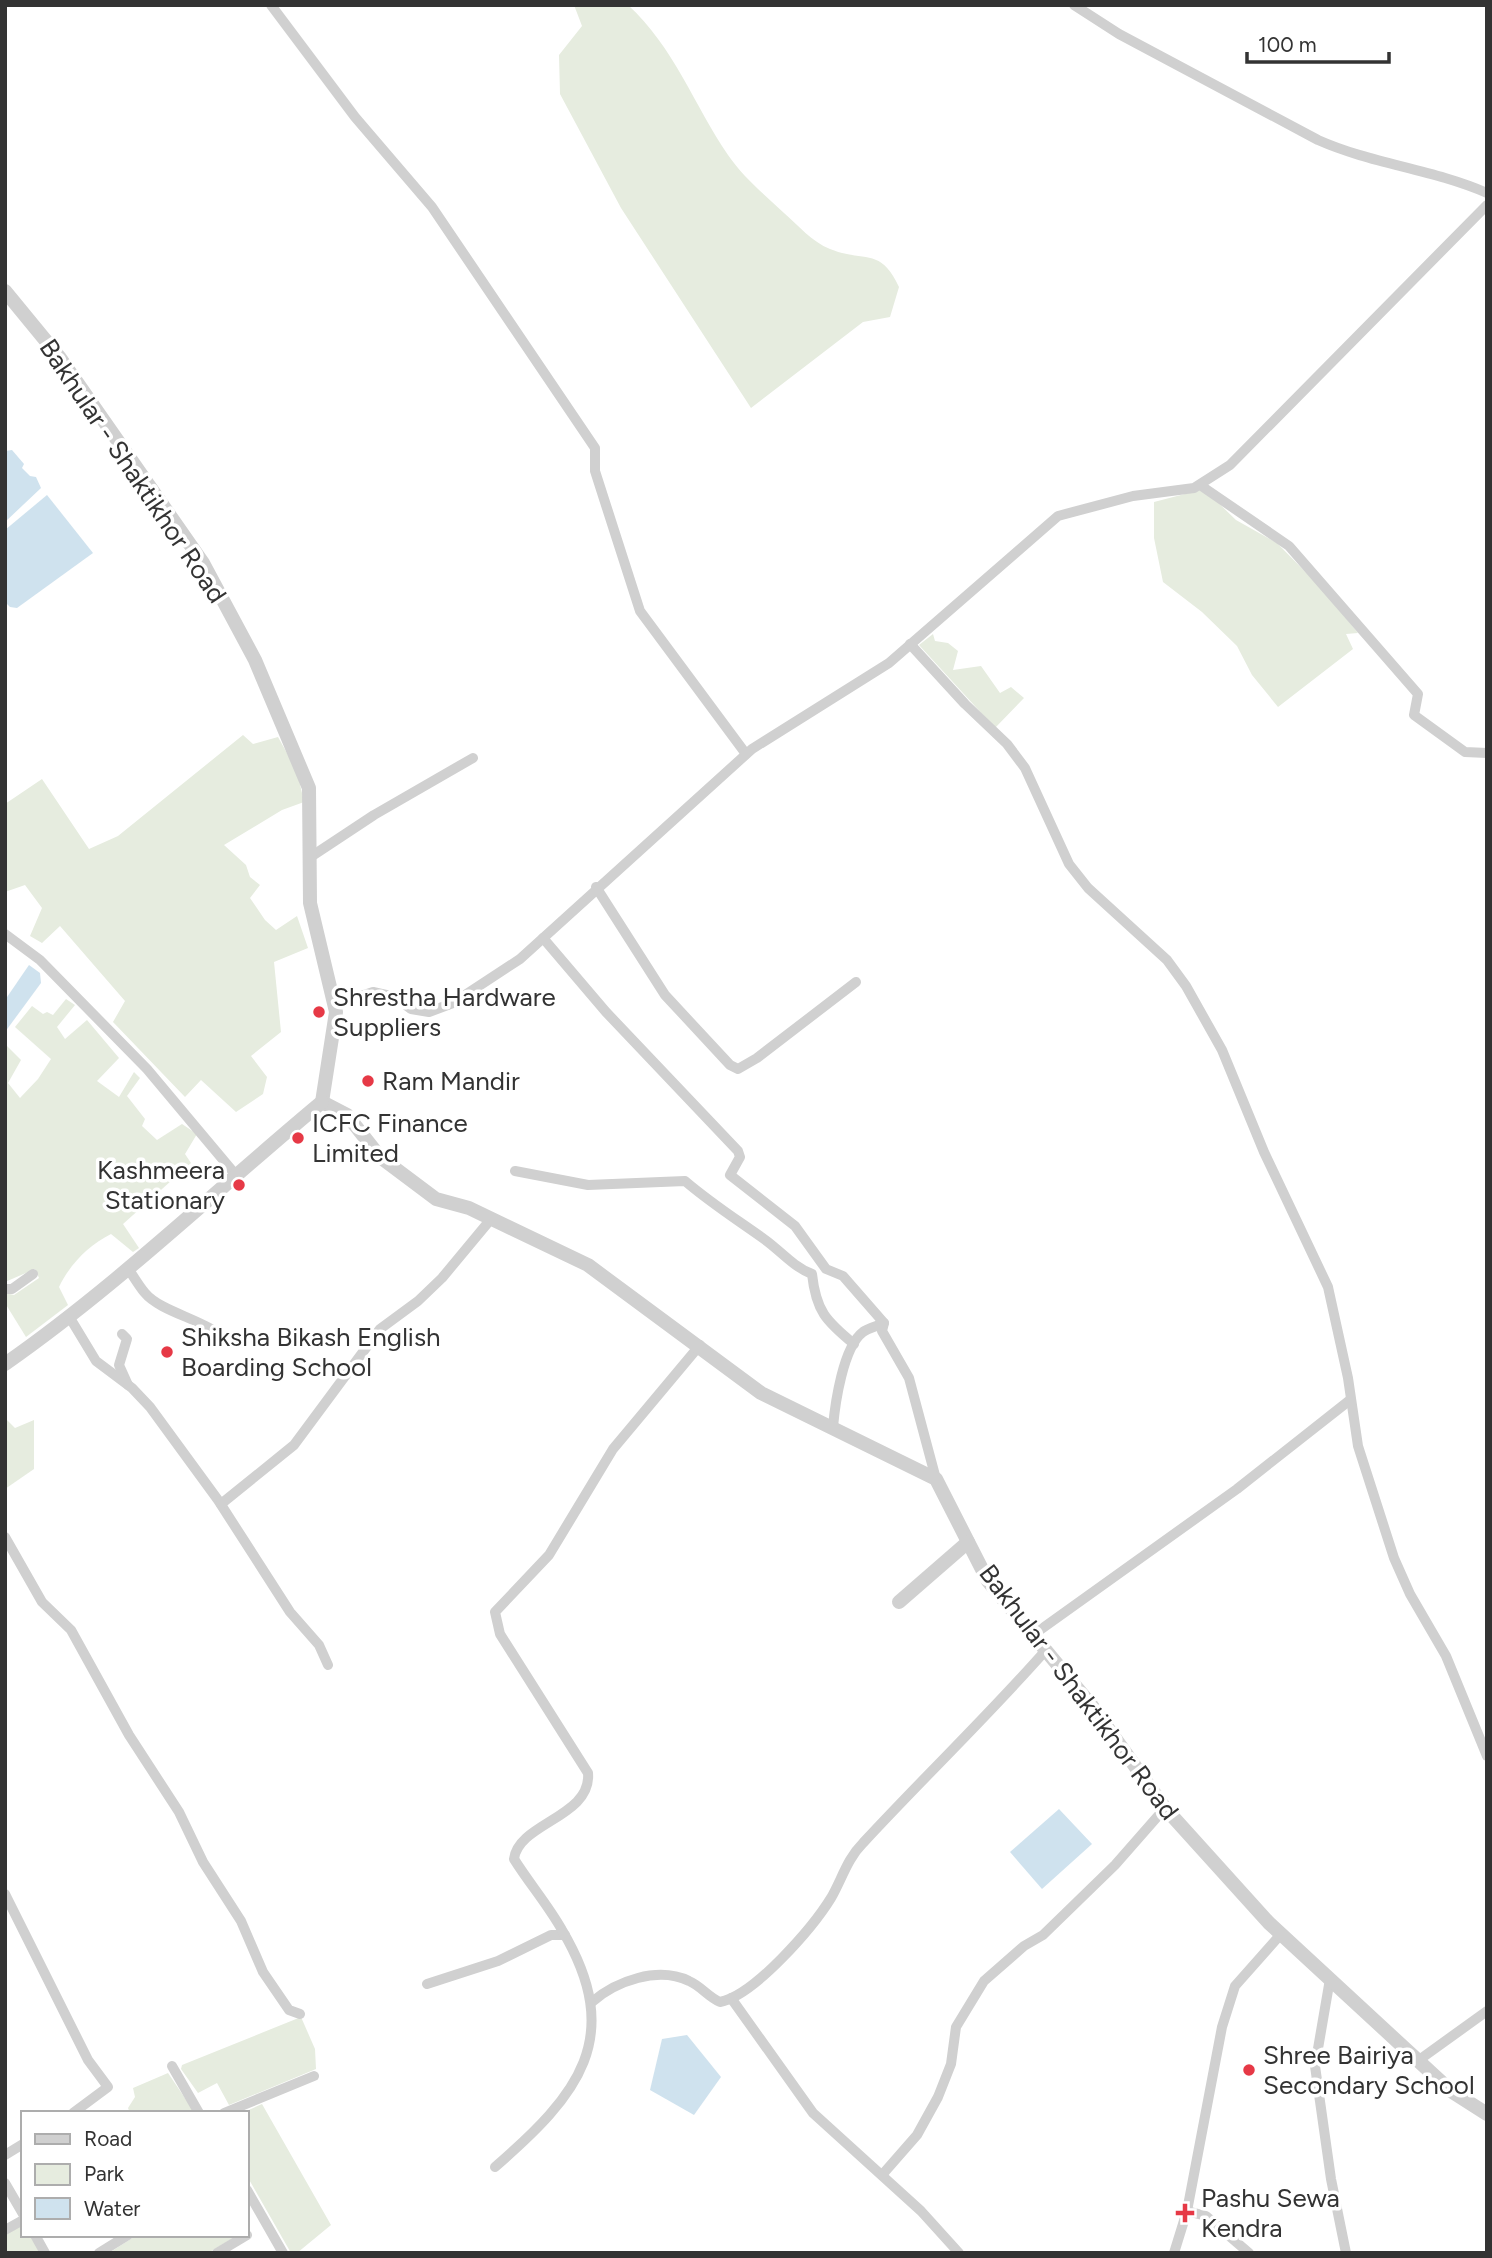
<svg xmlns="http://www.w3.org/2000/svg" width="1492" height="2258" font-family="Figtree,sans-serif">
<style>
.green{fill:#e6ecdf}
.water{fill:#cfe2ee}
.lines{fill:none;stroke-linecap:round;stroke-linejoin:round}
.minor{stroke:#d0d0d0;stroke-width:10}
.tertiary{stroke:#d0d0d0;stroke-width:14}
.poi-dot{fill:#e63946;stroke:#fff;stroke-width:2.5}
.labels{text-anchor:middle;stroke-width:7;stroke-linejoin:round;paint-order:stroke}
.street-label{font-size:26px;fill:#333;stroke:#fff}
.poi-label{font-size:26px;fill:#333;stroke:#fff;text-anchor:start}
</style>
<rect width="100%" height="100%" fill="#fff"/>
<g class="green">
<path d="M574,5H628C674,47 694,105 728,155C743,177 765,195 784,213C798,225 812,242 830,249C864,263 880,246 899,287L890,317L863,322L751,408L621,208L560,94L559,55L582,26Z"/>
<polygon points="1204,489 1236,520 1277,543 1325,592 1358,633 1346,634 1353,649 1278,707 1252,675 1237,646 1202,612 1163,582 1154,538 1154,502"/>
<polygon points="933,634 935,641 948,643 958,651 953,670 981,666 1000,693 1011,687 1024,698 995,728 919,645"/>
<polygon points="243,735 253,744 278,737 297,771 304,802 282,810 224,845 246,865 250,877 260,885 250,898 265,920 276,930 297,916 308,948 274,962 281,1032 251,1056 267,1077 263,1094 236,1112 201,1080 185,1097 113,1022 125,1001 60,926 42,943 30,936 42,908 25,885 5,892 5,804 42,779 89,849 118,836"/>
<path d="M66,999L75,1005L57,1027L65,1039L87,1020L119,1058L97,1081L119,1097L134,1072L140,1078L127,1096L145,1119L142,1126L157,1140L182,1124L197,1134L185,1154L191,1163L123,1224L139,1248L133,1252L111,1234C89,1245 70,1264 59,1287L68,1305L26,1337L5,1303V1293L14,1295L39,1278L35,1269L5,1282V1044L21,1060L8,1083L20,1098L38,1079L51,1059L15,1027L32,1006L43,1014L47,1012L53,1015Z"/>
<polygon points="5,1418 15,1428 34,1420 34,1469 5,1489"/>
<polygon points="301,2017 315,2049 316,2069 229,2105 217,2083 198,2093 181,2069 182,2065"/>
<polygon points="168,2073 193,2110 130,2113 128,2108 135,2097 133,2088"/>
<polygon points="262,2104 331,2225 297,2253 291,2253 247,2176 247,2113 242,2113"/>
<polygon points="23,2222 23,2235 31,2235 42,2253 5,2253 5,2234"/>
<polygon points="137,2235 238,2235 208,2253 109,2253"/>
</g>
<g class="water">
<polygon points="12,450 24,464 22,468 30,476 36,477 41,488 5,522 5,451"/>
<polygon points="47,495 93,553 17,608 10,607 5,602 5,530"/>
<polygon points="29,965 40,973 41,983 5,1032 5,1000"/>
<polygon points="1059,1809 1092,1844 1042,1889 1010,1852"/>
<polygon points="687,2035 721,2077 694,2115 650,2090 662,2039"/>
</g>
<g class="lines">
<g class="minor">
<polyline points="271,5 355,117 432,207 595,448 595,471 640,611 746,754"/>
<path d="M1074,5L1119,34L1318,140C1372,164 1432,169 1487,193"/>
<polyline points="1200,485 1289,546 1418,694 1414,715 1465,752 1487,753"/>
<polyline points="910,644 965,704 1007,744 1025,768 1069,864 1088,888 1167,960 1186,986 1222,1050 1264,1152 1328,1287 1348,1378 1358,1446 1394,1558 1410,1594 1446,1656 1487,1756"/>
<polyline points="309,858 374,815 473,758"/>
<polyline points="596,887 665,995 730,1065 738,1069 757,1058 856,982"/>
<polyline points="5,934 40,960 147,1069 235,1174"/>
<polyline points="543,938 606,1012 738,1151 740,1157 730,1175 795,1226 826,1269 843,1276 884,1323 882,1331 909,1378 936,1479"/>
<polyline points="334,1005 373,992 395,997 411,1009 429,1012 453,1003 520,959 752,749 889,663 1058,516 1133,496 1194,488 1230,465 1487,205"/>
<path d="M515,1171L588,1185L685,1181C712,1204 736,1219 764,1239C781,1251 792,1266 812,1274C816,1311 826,1321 854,1344"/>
<path d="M129,1270C134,1277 139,1286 145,1293C159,1310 196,1318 218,1333"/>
<polyline points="5,1289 12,1289 33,1274"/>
<polyline points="70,1318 96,1361 132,1388 150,1407 218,1500 290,1612 319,1645 328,1665"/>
<polyline points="122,1334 127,1339 119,1365 128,1385"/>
<path d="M833,1427C835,1404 843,1347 863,1332C868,1328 878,1326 884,1323"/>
<polyline points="221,1504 294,1445 380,1329 418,1301 442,1278 491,1219"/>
<polyline points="5,1537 42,1602 71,1630 129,1735 179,1812 203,1862 241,1921 263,1972 289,2010 300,2014"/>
<polyline points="1033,1635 1237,1489 1350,1400"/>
<polyline points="5,1894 88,2060 108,2087 73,2113"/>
<polyline points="1330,1979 1315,2066 1331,2179 1346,2253"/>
<polyline points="427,1984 498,1961 551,1935 565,1935"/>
<polyline points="731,1998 813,2113 921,2211 959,2253"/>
<path d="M592,2002C616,1981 658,1966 689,1981C701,1986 708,1997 720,2002C755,1995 813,1927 831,1898C842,1879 847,1859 863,1843C923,1778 987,1717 1046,1650"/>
<polyline points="1419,2060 1487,2011"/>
<polyline points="172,2066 199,2113"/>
<polyline points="224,2113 314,2076"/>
<polyline points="5,2155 23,2144"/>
<path d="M495,2167C578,2095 626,2038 562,1930C548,1905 529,1883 514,1859C518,1823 592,1817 588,1773L500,1634L495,1612L549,1555L613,1449L700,1345"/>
<polyline points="882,2175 917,2135 938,2097 951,2064 956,2027 984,1981 1024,1946 1043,1935 1115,1865 1165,1808"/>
<polyline points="5,2183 23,2214"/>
<polyline points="247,2190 283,2253"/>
<polyline points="1187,2211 1206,2216 1249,2253"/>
<polyline points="5,2230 23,2220"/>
<polyline points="35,2235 45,2253"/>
<polyline points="99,2253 128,2235"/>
<polyline points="217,2253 247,2235"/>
<polyline points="1174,2253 1187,2211 1222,2027 1235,1986 1281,1934"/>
</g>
<g class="tertiary">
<polyline points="5,291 60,358 203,563 255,660 309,788 310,903 336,1012 322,1102"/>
<polyline points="322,1102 347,1115 380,1157 436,1199 469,1208 588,1265 761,1393 936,1479 988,1581 1092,1706 1165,1808 1269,1923 1451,2091 1487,2114"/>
<path d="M5,1364C118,1285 216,1190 322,1102"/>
<polyline points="899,1602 968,1542"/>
</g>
</g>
<g class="poi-dot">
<circle cx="319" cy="1012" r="7"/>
<circle cx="368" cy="1081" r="7"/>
<circle cx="298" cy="1138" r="7"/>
<circle cx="239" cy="1185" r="7"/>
<circle cx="167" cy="1352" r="7"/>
<circle cx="1249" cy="2070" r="7"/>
<path d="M1181.5 2202.5h7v7h7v7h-7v7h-7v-7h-7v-7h7z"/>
</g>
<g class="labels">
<g class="street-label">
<text transform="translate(133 471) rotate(56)" y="9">Bakhular - Shaktikhor Road</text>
<text transform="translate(1079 1692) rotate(53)" y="9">Bakhular - Shaktikhor Road</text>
</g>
<g class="poi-label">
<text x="333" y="1006">Shrestha Hardware<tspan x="333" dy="30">Suppliers</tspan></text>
<text x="382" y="1090">Ram Mandir</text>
<text x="312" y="1132">ICFC Finance<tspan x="312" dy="30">Limited</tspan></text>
<text x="225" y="1179" text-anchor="end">Kashmeera<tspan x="225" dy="30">Stationary</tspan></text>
<text x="181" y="1346">Shiksha Bikash English<tspan x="181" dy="30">Boarding School</tspan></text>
<text x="1263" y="2064">Shree Bairiya<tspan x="1263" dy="30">Secondary School</tspan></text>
<text x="1201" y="2207">Pashu Sewa<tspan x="1201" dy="30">Kendra</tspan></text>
</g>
</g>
<rect width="1492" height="2258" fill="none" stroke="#333333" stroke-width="14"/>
<rect x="21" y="2111" width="228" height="126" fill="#ffffff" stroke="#adadad" stroke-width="2"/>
<rect x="35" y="2134" width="35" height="10" fill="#d0d0d0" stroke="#adadad" stroke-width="2"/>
<text x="84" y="2146" font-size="21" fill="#333333">Road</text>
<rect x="35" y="2164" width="35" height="21" fill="#e6ecdf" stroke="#adadad" stroke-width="2"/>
<text x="84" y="2181" font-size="21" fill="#333333">Park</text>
<rect x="35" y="2198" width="35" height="21" fill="#cfe2ee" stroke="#adadad" stroke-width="2"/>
<text x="84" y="2216" font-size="21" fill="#333333">Water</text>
<path d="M1247 52v10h142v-10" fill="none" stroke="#333333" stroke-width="3.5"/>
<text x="1258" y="52" font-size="21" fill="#333333" stroke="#ffffff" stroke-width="5" paint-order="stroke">100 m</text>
</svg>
